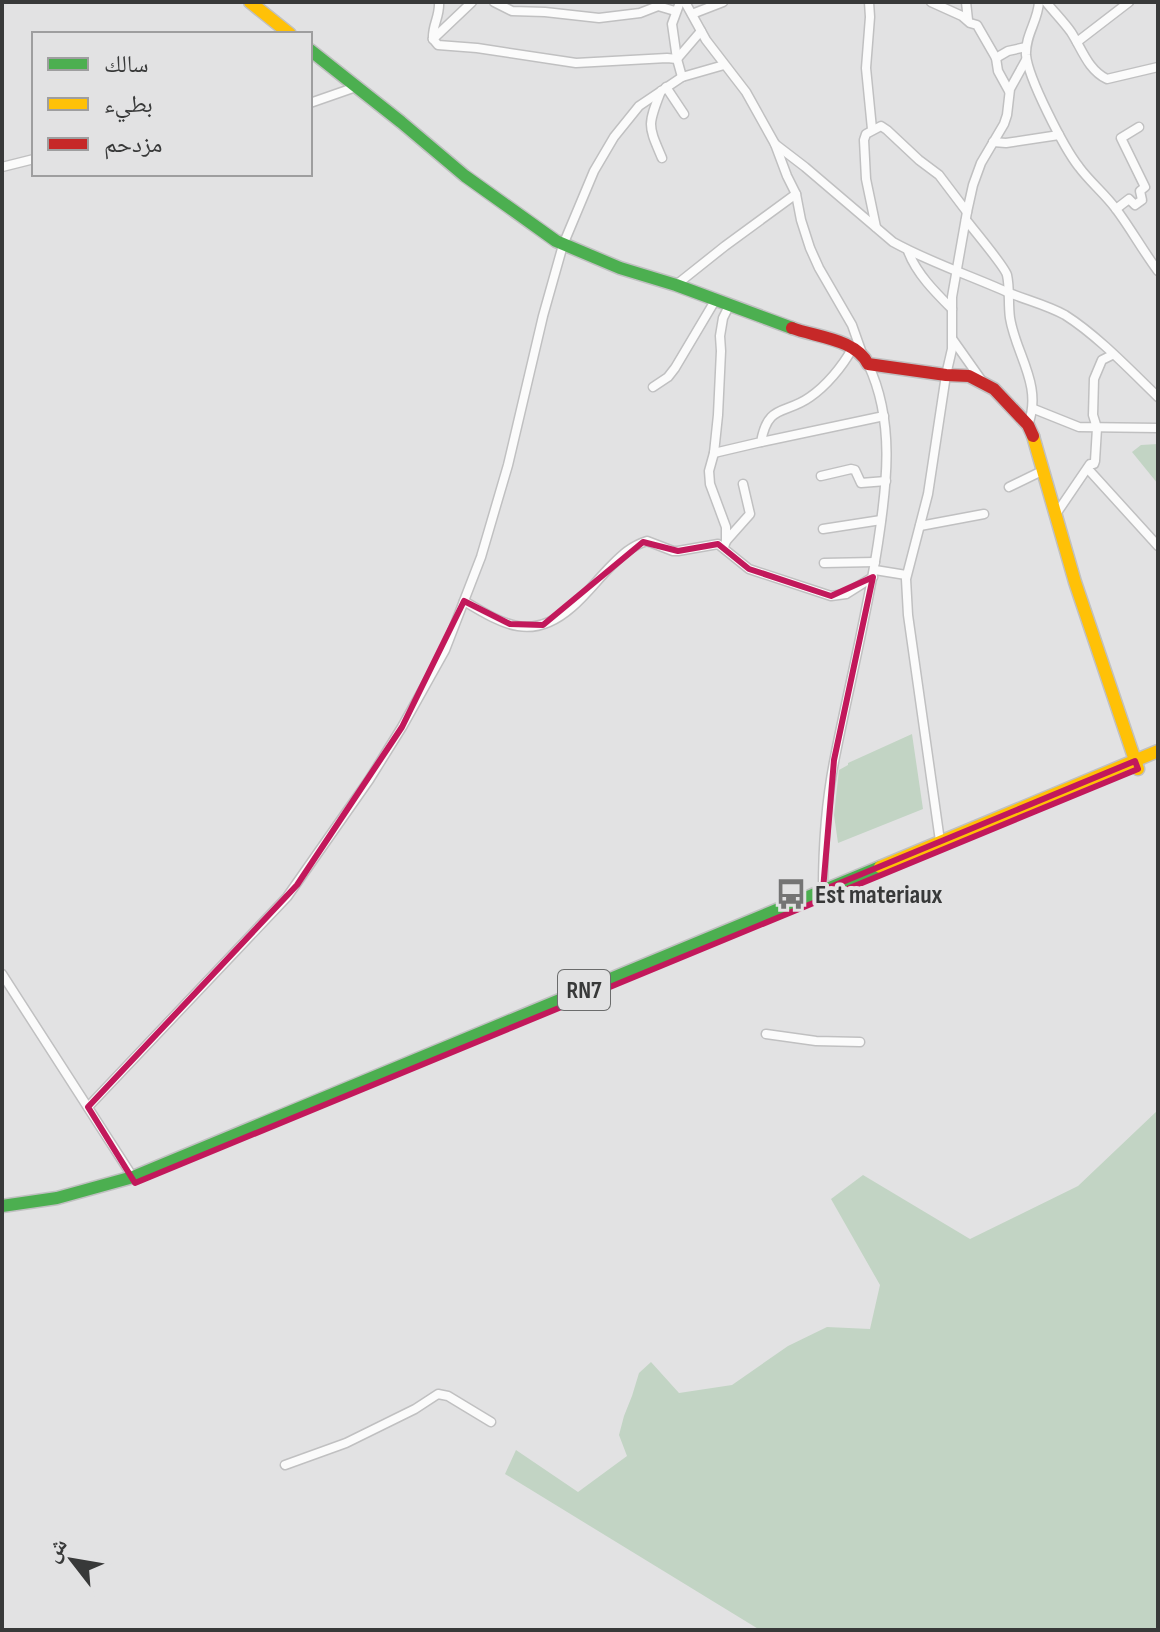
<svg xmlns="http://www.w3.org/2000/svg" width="1160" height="1632" font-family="'Sofia Sans Condensed','Noto Naskh Arabic',sans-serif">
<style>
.green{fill:#c2d4c4}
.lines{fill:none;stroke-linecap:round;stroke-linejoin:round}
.street-casing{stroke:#c0c0c1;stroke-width:11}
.fast-casing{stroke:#c0c0c1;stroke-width:15}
.slow-casing{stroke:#c0c0c1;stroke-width:15}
.jam-casing{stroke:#c0c0c1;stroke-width:15}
.street{stroke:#fbfbfb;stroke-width:8}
.fast{stroke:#4caf50;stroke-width:12}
.slow{stroke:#ffc107;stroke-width:12}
.jam{stroke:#c62828;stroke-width:12}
.marked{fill:none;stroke:#c2185b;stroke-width:6;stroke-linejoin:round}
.labels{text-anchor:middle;stroke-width:8;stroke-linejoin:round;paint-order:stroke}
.shield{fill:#e2e2e3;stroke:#6b6c6c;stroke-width:2}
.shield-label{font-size:24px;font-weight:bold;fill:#383939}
.poi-label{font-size:26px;font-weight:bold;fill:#383939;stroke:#e2e2e3;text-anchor:start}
</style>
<rect width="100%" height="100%" fill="#e2e2e3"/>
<g class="green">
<polygon points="1158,444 1158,484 1132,452 1141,445"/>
<polygon points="912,734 923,809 838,843 834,815 839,770 848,765 848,763"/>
<polygon points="1158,1110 1158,1630 760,1630 505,1474 516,1450 578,1492 627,1456 619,1435 624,1416 632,1396 639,1373 651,1362 679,1393 732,1385 788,1346 827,1327 870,1329 880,1285 831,1199 863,1175 970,1239 1078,1186"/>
</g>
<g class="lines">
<defs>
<g id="street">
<polyline points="494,2 512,11 545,12 599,18 640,13 658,6 675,11"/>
<polyline points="680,2 672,24 677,59 682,77"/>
<polyline points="685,2 706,40 746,92 775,144 787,176 796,194 801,220 810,248 819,268 852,325 863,356"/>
<polyline points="869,2 870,17 866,68 872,129"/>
<polyline points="931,2 962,16 970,23 977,25 996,58 998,71 1009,91"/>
<polyline points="966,2 968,20"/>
<path d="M1039,2C1038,21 1025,35 1026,55C1028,78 1064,148 1079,167C1090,182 1105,194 1116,209C1131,229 1143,251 1158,271"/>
<path d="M1046,2C1054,12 1064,22 1071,32C1082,49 1088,70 1107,79L1158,67"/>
<polyline points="692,14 723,2"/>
<polyline points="433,39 438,45 477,48 576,63 667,58 677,59 701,31"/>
<polyline points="433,39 472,2"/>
<path d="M433,39C432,25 440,17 439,2"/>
<polyline points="1077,42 1129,2"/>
<polyline points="996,58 1008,51 1026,47"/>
<polyline points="666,87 684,114"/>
<path d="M661,91C647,126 648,125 662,158"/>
<polyline points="310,103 356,87"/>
<polyline points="993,142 1006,143 1059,135"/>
<path d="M775,144L805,167L893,242C929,262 969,275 1007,292C1026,300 1047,305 1065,315C1098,336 1130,370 1158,397"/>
<polyline points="2,167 34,159"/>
<polyline points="1116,209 1129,199 1135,205 1142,200 1140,191 1145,187 1121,138 1139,127"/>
<path d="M966,220C973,229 1005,267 1007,275C1010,288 1008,304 1010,318C1016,355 1043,385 1028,425"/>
<polyline points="876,227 866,179 864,140 866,134 881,126 887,130 919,160 939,175 967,212"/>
<path d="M908,251C916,273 935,292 952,309"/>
<polyline points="676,285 725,246 796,194"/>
<polyline points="953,340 982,381"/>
<polyline points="653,387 668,377 675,368 716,299"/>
<polyline points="1034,409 1079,427 1158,428"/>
<polyline points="761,442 884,416"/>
<path d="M714,453L761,442C768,403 785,415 810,397C826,386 842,367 852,349"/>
<polyline points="1088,469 1158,546"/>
<polyline points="821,476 851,469 855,470 861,483 886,481"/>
<polyline points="1009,487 1044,470"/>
<polyline points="1056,514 1090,464 1094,464 1095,461 1097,428 1093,415 1094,379 1102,360 1112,355"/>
<polyline points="920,526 984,514"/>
<polyline points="823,529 881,520"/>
<polyline points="726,541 750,514 743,484"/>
<polyline points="724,547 726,541 726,527 710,484 709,471 714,453 718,415 721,351 720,336 723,318 730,304"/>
<polyline points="824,563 875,562"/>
<polyline points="875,570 906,575"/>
<path d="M464,601C504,625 532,642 572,607C586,595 598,579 611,566C622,555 631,546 647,541L673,551H678L718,544L749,569L831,596L846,594L873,577"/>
<polyline points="940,841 908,615 906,579 928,494 946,375 952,349 952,297 967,212 973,185 981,163 1004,124 1007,115 1010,89 1026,60"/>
<path d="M823,890C823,846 826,801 835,757C849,686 867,615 878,543C887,484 895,421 868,364"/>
<polyline points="2,974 134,1179"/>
<polyline points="766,1034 816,1041 860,1042"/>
<polyline points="88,1107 287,897 369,780 402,727 445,650 481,557 508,465 543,316 563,245 594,171 614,137 639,106 682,77 724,65"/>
<polyline points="285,1465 346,1443 415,1409 438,1394 448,1396 491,1422"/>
</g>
<g id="fast">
<polyline points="310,50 401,122 465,176 556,241 620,268 676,285 792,328"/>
<polyline points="2,1206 57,1198 133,1177 880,867"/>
</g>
<g id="slow">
<polyline points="250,2 290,34"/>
<polyline points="1033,436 1075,582 1138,769"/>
<polyline points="880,867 1158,751"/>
</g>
<path id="jam" d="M792,328C816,337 856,339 868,364L946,375L969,376L994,389L1028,425L1033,436"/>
</defs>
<use href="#street" class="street-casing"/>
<use href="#fast" class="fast-casing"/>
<use href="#slow" class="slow-casing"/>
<use href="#jam" class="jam-casing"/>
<use href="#street" class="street"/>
<use href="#fast" class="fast"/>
<use href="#slow" class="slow"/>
<use href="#jam" class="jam"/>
</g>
<path class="marked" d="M643,542L678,551L718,544L749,569L831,596L873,577L834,760L823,890L1135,761L1138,769L135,1183L88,1107L297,885L402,727L464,601L510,624L543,625Z"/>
<defs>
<symbol id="bus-bare" viewBox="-9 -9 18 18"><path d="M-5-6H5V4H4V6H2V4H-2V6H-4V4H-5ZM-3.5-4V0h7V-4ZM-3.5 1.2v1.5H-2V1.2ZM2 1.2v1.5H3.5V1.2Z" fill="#747474" stroke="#e2e2e3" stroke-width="2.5" paint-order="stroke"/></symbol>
</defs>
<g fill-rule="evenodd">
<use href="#bus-bare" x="769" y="872" width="44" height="44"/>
</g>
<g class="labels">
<rect class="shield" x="558" y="970" width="52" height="40" rx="6"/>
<g class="shield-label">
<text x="584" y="998">RN7</text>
</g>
<g class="poi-label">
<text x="815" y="903">Est materiaux</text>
</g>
</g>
<rect width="1160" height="1632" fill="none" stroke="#383939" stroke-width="8"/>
<rect x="32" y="32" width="280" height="144" fill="#e2e2e3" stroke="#9e9e9f" stroke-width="2"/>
<rect x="48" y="58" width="40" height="12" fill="#4caf50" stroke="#9e9e9f" stroke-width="2"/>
<text x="104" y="72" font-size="24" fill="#383939">سالك</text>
<rect x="48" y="98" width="40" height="12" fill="#ffc107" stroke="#9e9e9f" stroke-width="2"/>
<text x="104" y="112" font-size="24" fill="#383939">بطيء</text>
<rect x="48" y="138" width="40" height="12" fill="#c62828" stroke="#9e9e9f" stroke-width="2"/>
<text x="104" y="152" font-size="24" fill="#383939">مزدحم</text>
<g transform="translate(72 1560) rotate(301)" stroke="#e2e2e3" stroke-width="6" paint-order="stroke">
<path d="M0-6L14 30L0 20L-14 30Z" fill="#383939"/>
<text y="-12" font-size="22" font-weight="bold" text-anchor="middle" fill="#383939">ش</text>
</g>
</svg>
